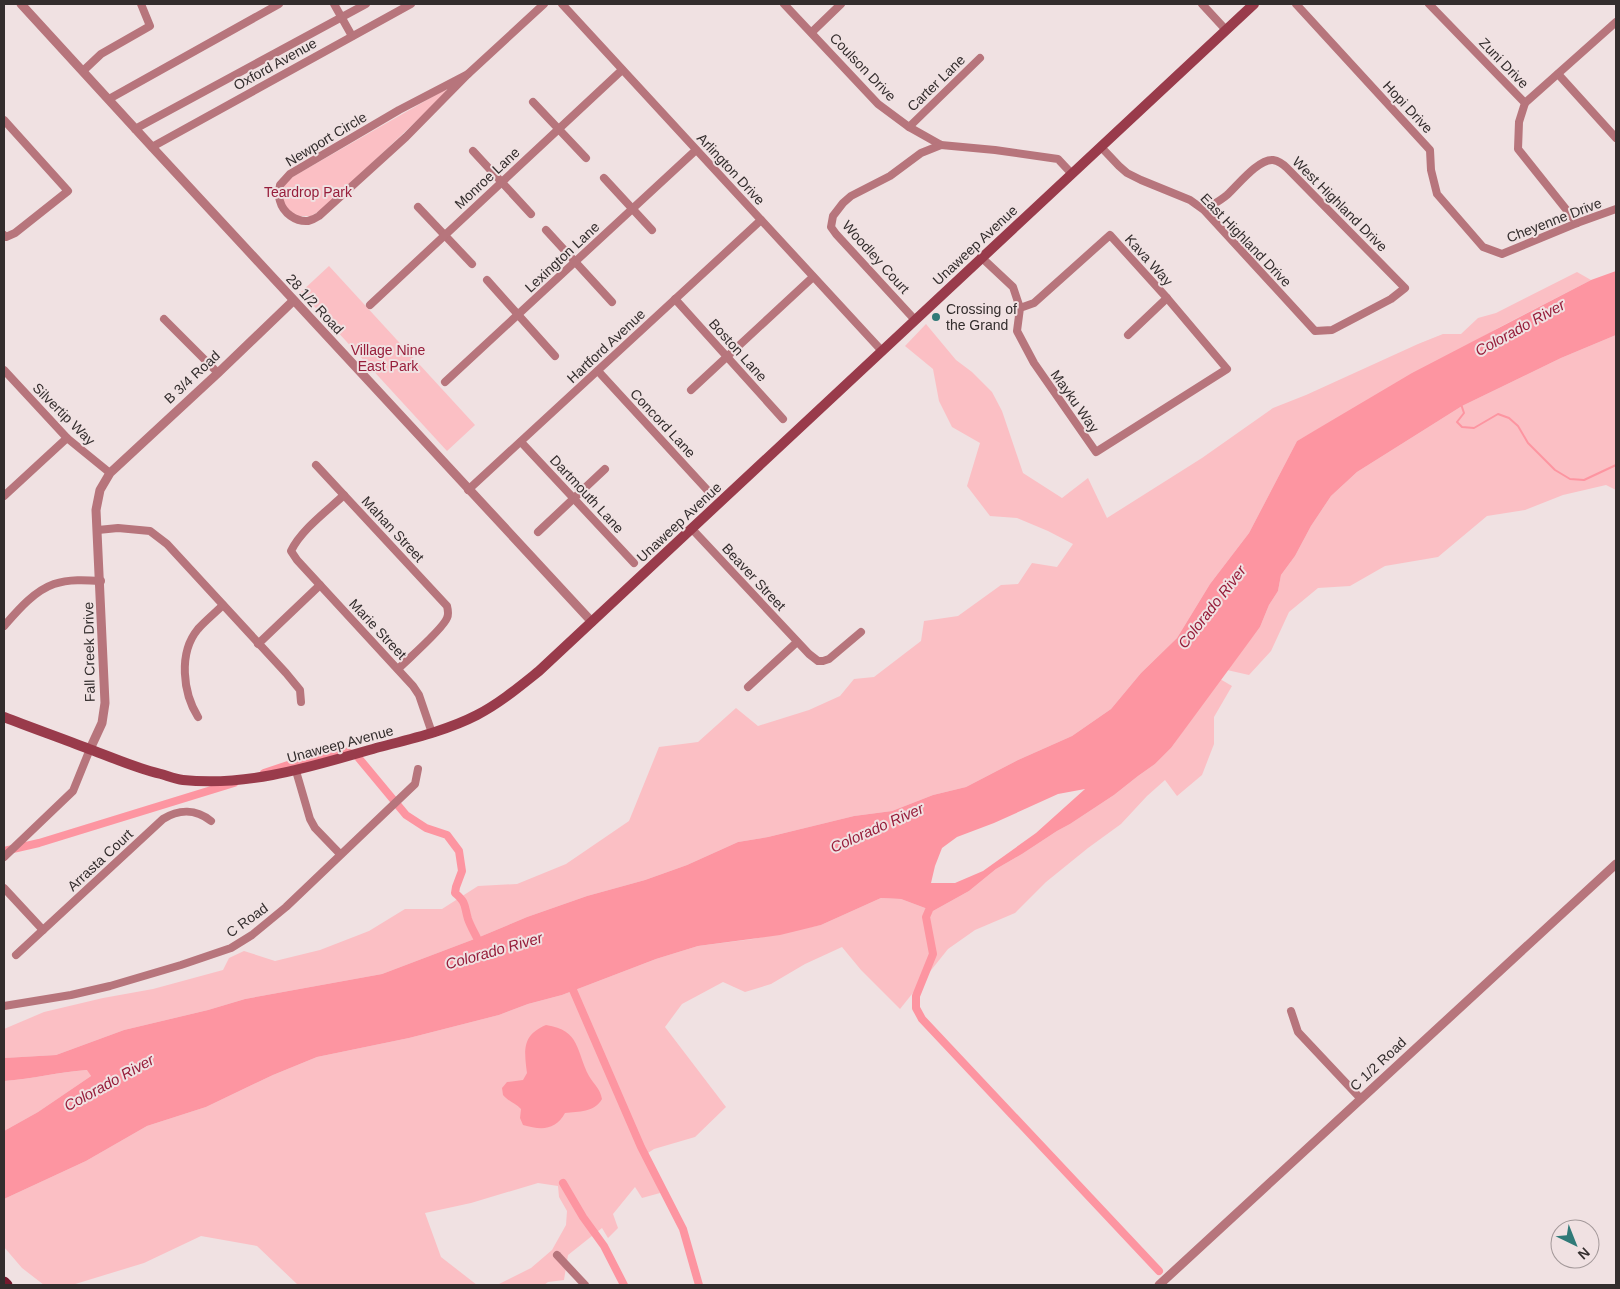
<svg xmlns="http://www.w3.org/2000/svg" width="1620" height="1289" font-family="Helvetica,sans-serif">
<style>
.green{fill:#fbbfc4}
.water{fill:#fd95a1;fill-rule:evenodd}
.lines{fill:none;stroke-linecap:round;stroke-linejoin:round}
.stream{stroke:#fd95a1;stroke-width:2}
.canal{stroke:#fd95a1;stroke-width:8}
.minor{stroke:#b7757c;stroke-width:8}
.tertiary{stroke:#b7757c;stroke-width:9}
.secondary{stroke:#993b4b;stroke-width:10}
.primary{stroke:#76192e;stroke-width:11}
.poi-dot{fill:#307a78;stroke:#f0e1e2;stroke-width:2}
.labels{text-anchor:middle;stroke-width:4;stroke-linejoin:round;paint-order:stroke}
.street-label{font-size:14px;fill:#332d2d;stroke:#f0e1e2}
.park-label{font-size:14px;fill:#971e3b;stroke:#f0e1e2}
.poi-label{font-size:14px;fill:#332d2d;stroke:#f0e1e2;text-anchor:start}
.water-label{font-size:15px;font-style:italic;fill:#961d3a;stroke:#f0e1e2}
</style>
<rect width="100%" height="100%" fill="#f0e1e2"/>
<g class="green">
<polygon points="446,89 446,93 324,208 311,216 298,216 290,212 284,205 282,188 289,179"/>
<polygon points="329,266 475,425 447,451 301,292"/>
<polygon points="1577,272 1591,280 1500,327 1297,441 1249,533 1210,584 1177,638 1141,673 1111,709 1072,736 1018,760 966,787 933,795 892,811 854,816 768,837 738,842 687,865 645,880 587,896 527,917 477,938 382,974 245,999 208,1010 124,1030 56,1055 4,1058 4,1029 44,1012 103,998 153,989 223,970 229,958 244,951 275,961 320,950 369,931 405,909 442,909 478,886 517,884 566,864 629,821 659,747 698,742 736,708 758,726 809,710 840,696 854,679 874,677 921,641 924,621 958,616 1001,585 1018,584 1032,563 1057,567 1073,544 1048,531 1017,518 990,516 967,486 980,443 952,427 939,401 933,369 905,346 926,324 956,360 972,372 992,392 1002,411 1023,473 1062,498 1088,478 1107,518 1202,458 1273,408 1306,395 1418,344 1443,334 1461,334 1478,318 1496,313"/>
<polygon points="1616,335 1616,490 1606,485 1563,495 1525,510 1487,516 1438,557 1385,566 1350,586 1318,588 1289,612 1271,651 1249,675 1227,670 1260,627 1269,605 1278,591 1281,575 1295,556 1311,526 1331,496 1357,472 1462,406 1561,358"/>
<polygon points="1220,679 1232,686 1214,717 1214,744 1202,775 1177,796 1165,780 1147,796 1121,824 1088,848 1046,882 1015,913 975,930 948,949 900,1009 861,970 842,947 805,964 771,984 745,992 723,982 682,1004 665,1027 726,1107 695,1137 654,1149 648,1153 660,1193 642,1198 635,1187 613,1214 618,1228 608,1238 602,1228 568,1255 564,1280 548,1282 544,1285 497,1285 531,1268 552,1250 566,1225 567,1211 559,1197 558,1186 538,1183 471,1203 425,1213 441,1257 477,1285 298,1285 257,1246 201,1236 144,1263 72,1285 44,1285 22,1268 4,1247 4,1199 86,1161 147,1126 206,1107 273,1075 317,1057 409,1038 499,1015 528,1004 562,995 656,959 698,946 753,939 821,925 881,898 901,899 933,911 969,891 996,869 1022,854 1057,831 1070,824 1114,795 1138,776 1155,764 1171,748"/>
<path d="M88,1070L91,1076L38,1112L4,1131V1081C32,1079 59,1072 88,1070Z"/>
</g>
<g class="water">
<path d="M1616,271V335L1561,358L1462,406L1357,472L1331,496L1311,526L1295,556L1281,575L1278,591L1269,605L1260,627L1171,748L1155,764L1138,776L1114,795L1070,824L1057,831L1022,854L996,869L969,891L933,911L901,899L881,898L821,925L780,935L698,946L656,959L562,995L528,1004L499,1015L409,1038L317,1057L273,1075L206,1107L147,1126L86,1161L4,1199V1131L38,1112L91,1076L87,1070C59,1072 32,1079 4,1081V1058L56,1055L124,1030L208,1010L245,999L382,974L477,938L527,917L587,896L645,880L687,865L738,842L768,837L854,816L892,811L933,795L966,787L1018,760L1072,736L1111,709L1141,673L1177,638L1210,584L1249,533L1297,441L1412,373L1591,280ZM1085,789L1036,833L983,871L955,883H931L935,866L942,848L957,837L994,823L1058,794Z"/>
<path d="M546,1025C581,1030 576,1052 589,1076C594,1085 600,1088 602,1099C594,1113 579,1111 565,1113C555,1131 541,1130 523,1125L520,1118L521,1109C515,1103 508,1101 503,1095L502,1088L507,1082L523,1080L527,1073C524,1050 522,1035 546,1025Z"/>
</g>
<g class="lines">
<polyline class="stream" points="1461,404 1464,413 1457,422 1462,427 1474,428 1498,414 1509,418 1518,426 1528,443 1555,470 1570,479 1584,480 1616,465"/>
<g class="canal">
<path d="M264,773L306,759L344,751L357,756L406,815L426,828L447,835L459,851L462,871L456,887L455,893C467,903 464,906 468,919C470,925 474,932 477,938"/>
<polyline points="4,851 39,843 234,783"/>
<polyline points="929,910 926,917 933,954 916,996 916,1008 922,1019 1159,1271"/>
<polyline points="573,990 641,1147 683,1229 699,1285"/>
<polyline points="563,1183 583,1217 604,1246 624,1285"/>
</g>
<g class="minor">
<polyline points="334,4 352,36"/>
<polyline points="562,4 882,351"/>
<polyline points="784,4 878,104 909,127 941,145 995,150 1058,159 1072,174"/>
<polyline points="1202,4 1226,30"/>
<polyline points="1296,4 1430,150 1431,170 1437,194 1483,247 1502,254 1577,223 1616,209"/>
<polyline points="1429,4 1525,103 1519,122 1518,149 1577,223"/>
<polyline points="812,32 841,4"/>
<polyline points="83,71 101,54 150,26 141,4"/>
<path d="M468,74L406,137L319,216C316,218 312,220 308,221C296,222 283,213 280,201C278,196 279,190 280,185L290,174L399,110Z"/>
<polyline points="468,74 544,4"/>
<polyline points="1558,74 1616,138"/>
<polyline points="109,99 279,4"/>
<polyline points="533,102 586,158"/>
<polyline points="1525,103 1616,22"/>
<polyline points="4,120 68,191 15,233 6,237 4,235"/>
<polyline points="909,127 980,58"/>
<polyline points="135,129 366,4"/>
<polyline points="152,147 411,4"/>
<path d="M1101,147L1119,166L1127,173L1141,180L1190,200L1204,210L1315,331L1332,330L1391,299L1405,288L1287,168C1283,164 1279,161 1273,160C1258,159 1238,185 1227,195C1220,201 1212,205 1204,210"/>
<polyline points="473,151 531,214"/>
<polyline points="604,178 652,230"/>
<polyline points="418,207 472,264"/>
<polyline points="546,230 612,302"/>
<polyline points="981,257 1013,287 1020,308 1017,331 1034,363 1096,452 1227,369 1167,298 1110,235 1034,303 1020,308"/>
<polyline points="487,280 555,356"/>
<polyline points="675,299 783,419"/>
<polyline points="370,305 622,70"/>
<polyline points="164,319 218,373"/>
<polyline points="915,320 836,234 831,227 833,216 843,203 851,196 890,176 921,153 941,145"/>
<polyline points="1128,335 1167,298"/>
<polyline points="4,370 67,438 110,473"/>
<polyline points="598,371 710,493"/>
<polyline points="445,382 696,150"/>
<polyline points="691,390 813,277"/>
<polyline points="521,442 634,563"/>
<path d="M316,465L447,606C448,610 449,614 447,618C443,629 408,659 398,669"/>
<polyline points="468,490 761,220"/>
<path d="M344,495C327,511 301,530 291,551L297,560L413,686L419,695L432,733"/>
<polyline points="4,496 67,438"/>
<polyline points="692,529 809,654 818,661 823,661 829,659 861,632"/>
<polyline points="98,530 118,528 150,531 167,544 286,673 300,690 301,702"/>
<polyline points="538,532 605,469"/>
<path d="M4,626C18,610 34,591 54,584C69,579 86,580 101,581"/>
<polyline points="258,644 320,585"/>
<polyline points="748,687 797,642"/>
<path d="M198,717C183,693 178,653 198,629C205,621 215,613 223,605"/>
<polyline points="296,771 310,819 315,828 340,854"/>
<polyline points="4,857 73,791 90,749"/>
<polyline points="4,888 43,930"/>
<path d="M16,955L163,819C179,809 196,809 211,821"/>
<polyline points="4,1006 71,995 110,986 181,965 231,948 252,935 286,907 415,784 418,769"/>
<polyline points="1291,1011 1298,1032 1361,1099"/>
<polyline points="557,1255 585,1285"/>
</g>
<g class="tertiary">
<polyline points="21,4 152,147 592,622"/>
<polyline points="90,749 102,723 105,703 96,510 100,490 110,473 218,373 293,301"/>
<polyline points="1159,1285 1616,864"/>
</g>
<path class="secondary" d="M4,717C32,728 61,738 89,749C114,758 135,768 161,774C168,776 175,779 183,780C249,787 313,766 376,748C410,739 446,731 477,715C500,703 519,687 539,671L1254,4"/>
<polyline class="primary" points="4,1282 7,1285"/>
</g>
<circle class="poi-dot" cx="936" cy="317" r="5"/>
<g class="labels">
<g class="street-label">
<text transform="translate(1504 63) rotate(46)" y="5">Zuni Drive</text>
<text transform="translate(275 64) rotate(-29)" y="5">Oxford Avenue</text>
<text transform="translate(863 67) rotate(46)" y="5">Coulson Drive</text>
<text transform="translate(936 83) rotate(-44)" y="5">Carter Lane</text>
<text transform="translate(1408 107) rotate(47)" y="5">Hopi Drive</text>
<text transform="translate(326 139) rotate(-31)" y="5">Newport Circle</text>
<text transform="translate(731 169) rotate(47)" y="5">Arlington Drive</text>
<text transform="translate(487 178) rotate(-43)" y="5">Monroe Lane</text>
<text transform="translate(1340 204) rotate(45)" y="5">West Highland Drive</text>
<text transform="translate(1554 220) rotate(-21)" y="5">Cheyenne Drive</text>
<text transform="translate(1246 240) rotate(46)" y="5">East Highland Drive</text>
<text transform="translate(975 245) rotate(-43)" y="5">Unaweep Avenue</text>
<text transform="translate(562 257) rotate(-43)" y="5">Lexington Lane</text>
<text transform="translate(876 257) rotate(48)" y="5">Woodley Court</text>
<text transform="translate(1149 260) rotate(48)" y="5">Kava Way</text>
<text transform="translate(315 304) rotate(47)" y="5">28 1/2 Road</text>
<text transform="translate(606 346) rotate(-43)" y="5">Hartford Avenue</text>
<text transform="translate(738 350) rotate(48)" y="5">Boston Lane</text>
<text transform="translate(192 377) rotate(-43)" y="5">B 3/4 Road</text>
<text transform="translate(1075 401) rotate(55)" y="5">Mayku Way</text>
<text transform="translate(64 414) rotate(45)" y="5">Silvertip Way</text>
<text transform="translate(663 423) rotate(47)" y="5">Concord Lane</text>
<text transform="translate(587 494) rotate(47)" y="5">Dartmouth Lane</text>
<text transform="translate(679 522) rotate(-43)" y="5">Unaweep Avenue</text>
<text transform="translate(393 529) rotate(47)" y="5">Mahan Street</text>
<text transform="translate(754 577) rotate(47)" y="5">Beaver Street</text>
<text transform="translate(378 629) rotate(47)" y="5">Marie Street</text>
<text transform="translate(89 652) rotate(-91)" y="5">Fall Creek Drive</text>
<text transform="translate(340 744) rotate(-15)" y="5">Unaweep Avenue</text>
<text transform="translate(100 860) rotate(-43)" y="5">Arrasta Court</text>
<text transform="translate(247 920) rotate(-36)" y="5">C Road</text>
<text transform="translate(1378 1064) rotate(-43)" y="5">C 1/2 Road</text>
</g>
<g class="park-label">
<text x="308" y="197">Teardrop Park</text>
<text x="388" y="355">Village Nine<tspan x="388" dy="16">East Park</tspan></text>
</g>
<g class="poi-label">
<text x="946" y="314">Crossing of<tspan x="946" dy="16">the Grand</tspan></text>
</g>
<g class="water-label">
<text transform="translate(1520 328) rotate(-29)" y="5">Colorado River</text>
<text transform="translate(1212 607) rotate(-52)" y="5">Colorado River</text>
<text transform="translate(877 828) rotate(-24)" y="5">Colorado River</text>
<text transform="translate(494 951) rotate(-16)" y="5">Colorado River</text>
<text transform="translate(109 1083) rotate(-29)" y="5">Colorado River</text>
</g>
</g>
<rect width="1620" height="1289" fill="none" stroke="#332d2d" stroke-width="10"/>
<g transform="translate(1575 1244) rotate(137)"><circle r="24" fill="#f0e1e2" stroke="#a4999a"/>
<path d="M0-4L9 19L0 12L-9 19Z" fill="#307a78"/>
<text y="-8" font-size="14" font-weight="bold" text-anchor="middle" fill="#332d2d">N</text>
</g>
</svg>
